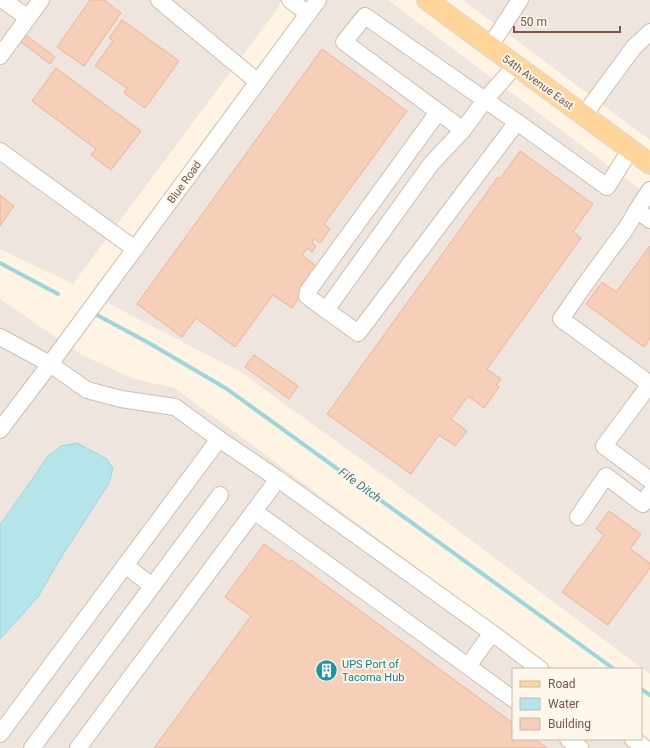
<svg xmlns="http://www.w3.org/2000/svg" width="650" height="748" font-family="Roboto,sans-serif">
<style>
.industrial{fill:#eee5de}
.water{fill:#b5e5ea;stroke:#9bd6dd}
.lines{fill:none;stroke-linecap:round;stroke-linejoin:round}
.stream{stroke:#9bd6dd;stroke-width:4}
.building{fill:#f7ceb8;stroke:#ebb396}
.minor-casing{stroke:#d4bbab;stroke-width:18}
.major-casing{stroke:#dfd6d3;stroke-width:22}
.minor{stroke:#fff;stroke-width:16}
.major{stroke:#ffd59a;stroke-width:20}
.labels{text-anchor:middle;stroke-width:4;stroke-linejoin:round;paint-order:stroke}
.street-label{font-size:11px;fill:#7a5646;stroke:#fff7ec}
.culture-label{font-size:11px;fill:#0d838f;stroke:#fff7ec;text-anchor:start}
.water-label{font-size:12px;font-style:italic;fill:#387881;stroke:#fff7ec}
</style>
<rect width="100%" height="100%" fill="#fff3e3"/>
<g class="industrial">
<polygon points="0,0 282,0 275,12 73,284 0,249"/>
<polygon points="326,0 388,0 650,197 650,674 427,507 242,373 104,301"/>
<polygon points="463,0 650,0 650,140"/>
<polygon points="0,299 82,355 134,379 175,388 554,669 513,669 513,739 641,739 641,733 650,740 650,748 0,748"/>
</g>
<polygon class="water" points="77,443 107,459 113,468 109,483 60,559 38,597 0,639 0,525 49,455 61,446"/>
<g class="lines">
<g class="stream">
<polyline points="0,263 58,294"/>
<polyline points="97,315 149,343 227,389 614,669"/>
<polyline points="641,689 650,695"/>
</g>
</g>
<g class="building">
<polygon points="90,0 104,0 121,13 84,66 57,47"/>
<polygon points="122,20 179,61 145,108 124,93 127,88 95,66 113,41 109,38"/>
<polygon points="26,35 55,57 50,64 21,42"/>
<polygon points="322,49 407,111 324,224 330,229 320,243 314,239 312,243 316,246 312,252 307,248 302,255 320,269 292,308 273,295 235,347 196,318 182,337 137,304"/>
<polygon points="56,68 141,131 111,170 91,155 96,149 32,101"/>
<polygon points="520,151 593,204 573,232 581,238 487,369 501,379 496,385 499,387 484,408 468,396 451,419 467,431 455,446 439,435 411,474 327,414 498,177 500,179"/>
<polygon points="0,195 14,206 0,226"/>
<polygon points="650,246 650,338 644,347 586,304 602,282 616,292"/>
<polygon points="254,355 298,386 289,399 245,367"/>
<polygon points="609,511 641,534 630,549 650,563 650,568 608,625 562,592 604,535 596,529"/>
<polygon points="264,544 289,562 291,560 513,723 513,739 535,739 547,748 154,748 251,616 225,597"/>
</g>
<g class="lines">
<defs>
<g id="minor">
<polyline points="3,0 28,18"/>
<polyline points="159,0 258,82"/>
<polyline points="290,0 308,14"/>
<polyline points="490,46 520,0"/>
<polyline points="0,56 41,0"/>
<polyline points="584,115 634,47 650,32"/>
<polyline points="517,122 607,187 630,150"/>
<polyline points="463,130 485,100 517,122 358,333 326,310 431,164 463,130 344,42 365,16 485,100 516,65"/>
<polyline points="0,151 135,249"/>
<polyline points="650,190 637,210 650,220"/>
<polyline points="637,210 627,227 586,283 561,319 650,384"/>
<polyline points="326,310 307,296 308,291 438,112"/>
<polyline points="0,337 50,364 87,390 121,399 175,407 219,439 278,479 492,633 540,669"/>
<polyline points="650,384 604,446 650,480"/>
<polyline points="0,430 50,364 318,0"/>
<polyline points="254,511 513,699"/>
<polyline points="578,517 606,476 643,504 650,493"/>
<polyline points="125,565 152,586"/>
<polyline points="468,666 492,633"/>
<polyline points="0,734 219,439"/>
<polyline points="568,739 580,748"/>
<polyline points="633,739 645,748"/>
<polyline points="32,748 220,495"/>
<polyline points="78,748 278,479"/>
</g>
<polyline id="major" points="427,0 650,164"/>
</defs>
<use href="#minor" class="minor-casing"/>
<use href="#major" class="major-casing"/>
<use href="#minor" class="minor"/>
<use href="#major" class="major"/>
</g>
<defs>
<symbol id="building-disc" viewBox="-11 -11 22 22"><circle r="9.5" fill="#0f9aa8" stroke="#fff7ec"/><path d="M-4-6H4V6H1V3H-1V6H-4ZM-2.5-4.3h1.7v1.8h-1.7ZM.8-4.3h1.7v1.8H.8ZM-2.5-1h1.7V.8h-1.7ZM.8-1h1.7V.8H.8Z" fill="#fff"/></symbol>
</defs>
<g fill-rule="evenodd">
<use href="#building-disc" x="314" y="658" width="25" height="25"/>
</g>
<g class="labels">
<g class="street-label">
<text transform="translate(538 82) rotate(36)" y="4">54th Avenue East</text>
<text transform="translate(184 182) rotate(-54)" y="4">Blue Road</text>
</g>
<g class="culture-label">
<text x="342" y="668">UPS Port of<tspan x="342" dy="13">Tacoma Hub</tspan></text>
</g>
<g class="water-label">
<text transform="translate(360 485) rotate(36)" y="4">Fife Ditch</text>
</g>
</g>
<rect x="512" y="668" width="130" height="72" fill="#fff7ec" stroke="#cab7aa"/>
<rect x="520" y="681" width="20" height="6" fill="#ffd59a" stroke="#cab7aa"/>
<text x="548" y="688" font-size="12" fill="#7a5646">Road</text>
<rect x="520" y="698" width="20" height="12" fill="#b5e5ea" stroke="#cab7aa"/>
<text x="548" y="708" font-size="12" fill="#7a5646">Water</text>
<rect x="520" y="718" width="20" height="12" fill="#f7ceb8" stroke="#cab7aa"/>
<text x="548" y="728" font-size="12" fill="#7a5646">Building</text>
<path d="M514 26v6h106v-6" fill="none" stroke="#7a5646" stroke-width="2"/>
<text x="520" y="26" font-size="12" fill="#7a5646" stroke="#fff7ec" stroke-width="3" paint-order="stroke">50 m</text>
</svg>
